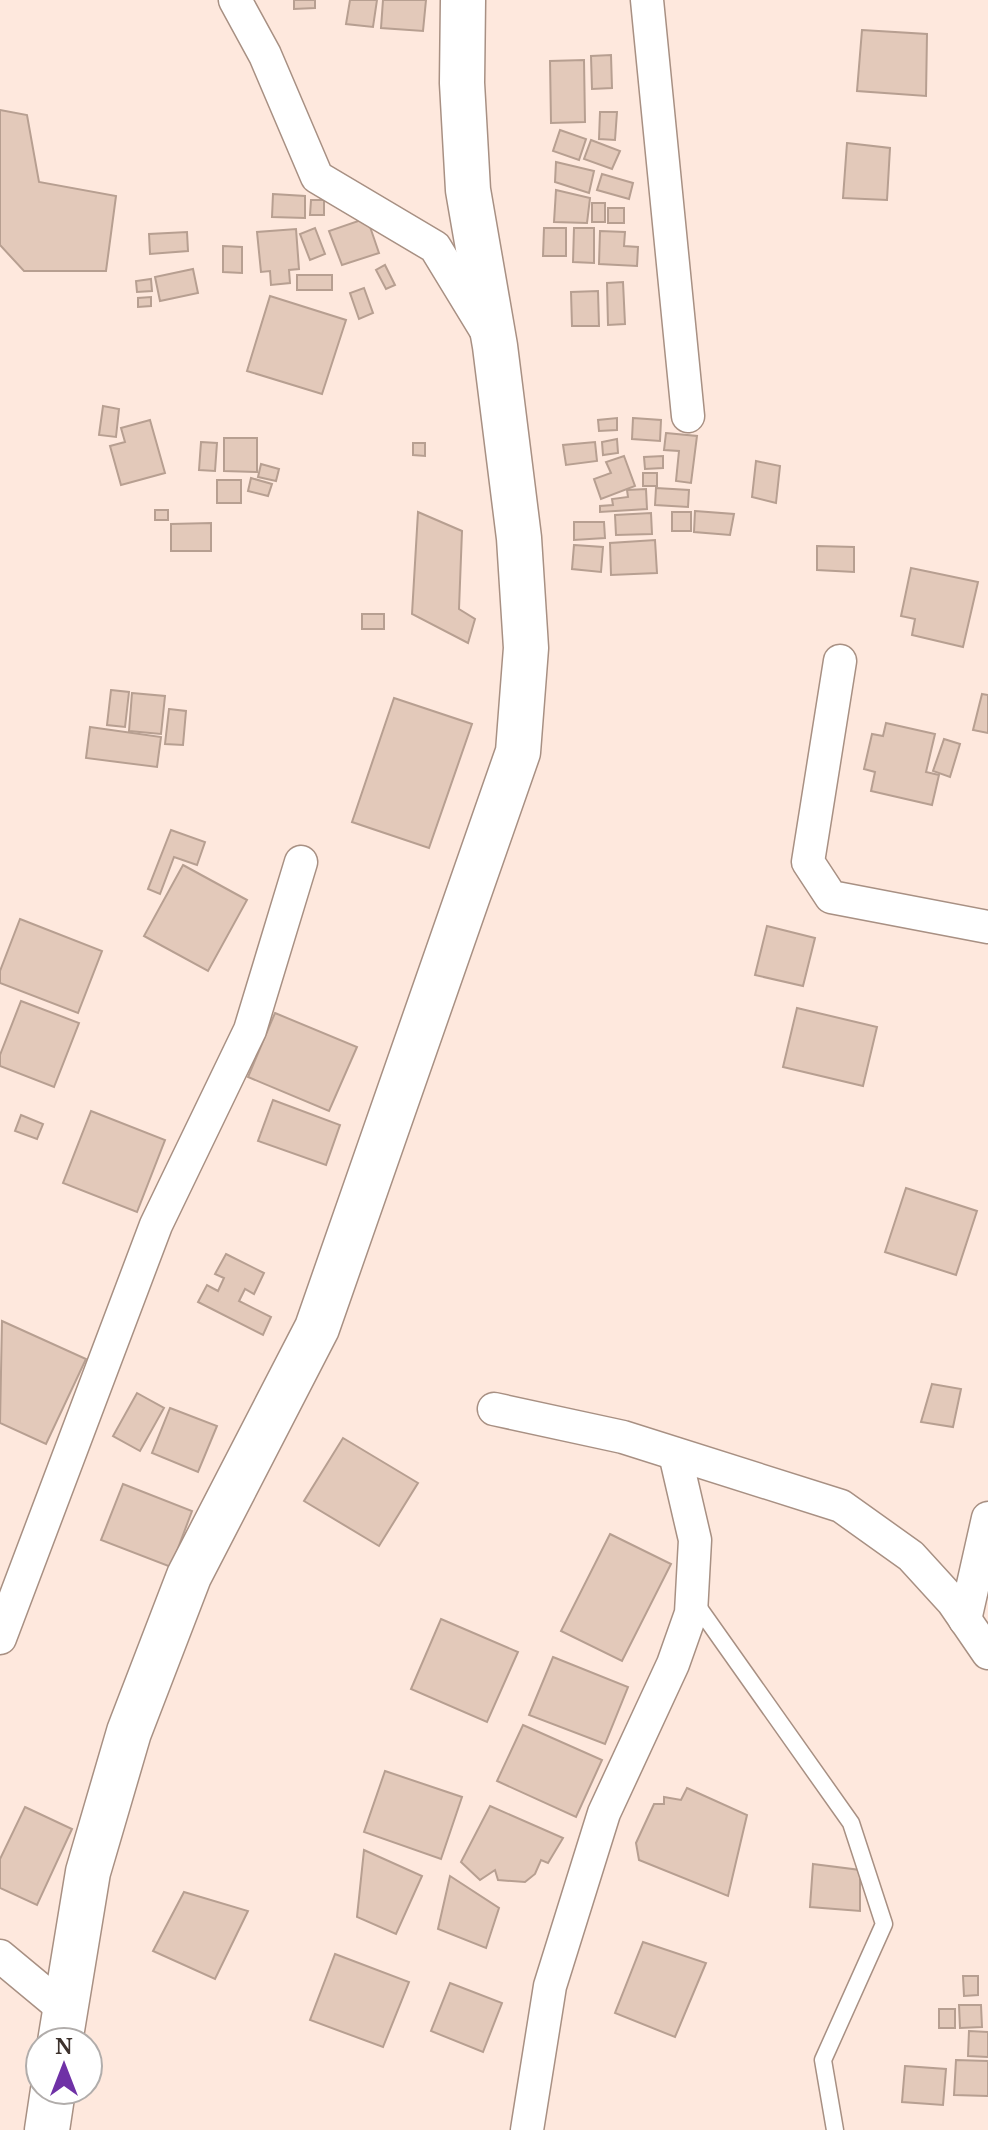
<svg xmlns="http://www.w3.org/2000/svg" width="988" height="2130" font-family="'Noto Serif',serif">
<style>
.building{fill:#e3c9ba;stroke:#b79f91;stroke-width:2}
.lines{fill:none;stroke-linecap:round;stroke-linejoin:round}
.lane-casing{stroke:#a89083;stroke-width:19}
.street-casing{stroke:#a89083;stroke-width:35}
.secondary-casing{stroke:#a89083;stroke-width:47}
.lane{stroke:#fff;stroke-width:16}
.street{stroke:#fff;stroke-width:32}
.secondary{stroke:#fff;stroke-width:44}
</style>
<rect width="100%" height="100%" fill="#fee8dd"/>
<g class="building">
<polygon points="294,0 315,0 315,8 294,9"/>
<polygon points="350,0 377,0 373,27 346,24"/>
<polygon points="383,0 426,0 423,31 381,28"/>
<polygon points="862,30 927,34 926,96 857,91"/>
<polygon points="611,55 612,88 592,89 591,56"/>
<polygon points="584,60 585,122 551,123 550,61"/>
<polygon points="0,110 27,115 39,182 116,196 106,271 24,271 0,245"/>
<polygon points="600,112 617,112 615,140 599,139"/>
<polygon points="560,130 586,139 579,160 553,151"/>
<polygon points="591,140 620,151 612,169 584,159"/>
<polygon points="847,143 890,148 887,200 843,198"/>
<polygon points="556,162 594,171 589,193 555,182"/>
<polygon points="602,174 633,183 629,199 597,190"/>
<polygon points="556,190 590,198 587,223 554,222"/>
<polygon points="273,194 305,196 305,218 272,217"/>
<polygon points="311,200 324,200 324,215 310,215"/>
<rect x="592" y="203" width="13" height="19"/>
<rect x="608" y="208" width="16" height="15"/>
<polygon points="367,218 379,253 342,265 329,231"/>
<polygon points="315,228 325,254 310,260 300,234"/>
<polygon points="544,228 566,228 566,256 543,256"/>
<polygon points="574,228 594,228 594,263 573,262"/>
<polygon points="296,229 299,269 289,270 290,283 271,285 270,271 261,272 257,232"/>
<polygon points="600,231 625,232 624,246 638,247 637,266 599,264"/>
<polygon points="187,232 188,251 150,254 149,234"/>
<polygon points="223,246 242,247 242,273 223,272"/>
<polygon points="385,265 395,285 386,289 376,270"/>
<polygon points="193,269 198,293 160,301 155,277"/>
<rect x="297" y="275" width="35" height="15"/>
<polygon points="151,279 152,291 137,292 136,281"/>
<polygon points="623,282 625,324 608,325 607,283"/>
<polygon points="364,288 373,313 359,319 350,293"/>
<polygon points="598,291 599,326 572,326 571,292"/>
<polygon points="270,296 346,320 322,394 247,371"/>
<polygon points="151,297 151,306 138,307 138,298"/>
<polygon points="103,406 119,409 116,437 99,435"/>
<polygon points="617,418 617,430 599,431 598,420"/>
<polygon points="633,418 661,420 660,441 632,439"/>
<polygon points="150,420 165,473 121,485 110,446 125,442 121,428"/>
<polygon points="666,433 697,436 691,483 676,481 679,451 664,450"/>
<polygon points="224,438 257,438 257,472 224,471"/>
<polygon points="617,439 618,453 603,455 602,442"/>
<polygon points="201,442 217,443 215,471 199,470"/>
<polygon points="595,442 597,461 566,465 563,445"/>
<polygon points="413,443 425,443 425,456 413,455"/>
<polygon points="624,456 635,486 601,499 594,479 611,473 606,462"/>
<polygon points="663,456 663,468 645,469 644,457"/>
<polygon points="756,461 780,466 776,503 752,497"/>
<polygon points="261,464 279,469 276,481 258,477"/>
<rect x="643" y="473" width="14" height="13"/>
<polygon points="251,478 272,484 268,496 248,491"/>
<rect x="217" y="480" width="24" height="23"/>
<polygon points="656,488 689,490 688,507 655,505"/>
<polygon points="646,489 647,509 600,512 600,506 613,505 612,499 628,497 627,490"/>
<rect x="155" y="510" width="13" height="10"/>
<polygon points="695,511 734,514 730,535 694,532"/>
<polygon points="418,512 462,531 459,609 475,619 468,643 412,614"/>
<rect x="672" y="512" width="19" height="19"/>
<polygon points="651,513 652,534 616,535 615,515"/>
<polygon points="574,522 604,522 605,538 574,540"/>
<polygon points="211,523 211,551 171,551 171,524"/>
<polygon points="655,540 657,573 611,575 610,543"/>
<polygon points="574,545 603,547 601,572 572,569"/>
<polygon points="817,546 854,547 854,572 817,570"/>
<polygon points="911,568 978,582 963,647 912,635 915,619 901,616"/>
<rect x="362" y="614" width="22" height="15"/>
<polygon points="111,690 129,692 125,727 107,725"/>
<polygon points="132,693 165,696 161,734 129,731"/>
<polygon points="982,694 988,695 988,733 973,730"/>
<polygon points="394,698 472,724 429,848 352,822"/>
<polygon points="169,709 186,711 183,745 165,744"/>
<polygon points="886,723 935,734 926,772 939,775 932,805 871,791 875,772 864,769 872,734 883,736"/>
<polygon points="90,727 161,737 157,767 86,758"/>
<polygon points="944,739 960,744 950,777 933,771"/>
<polygon points="171,830 205,842 197,865 174,857 160,894 148,889"/>
<polygon points="183,865 247,900 208,971 144,936"/>
<polygon points="20,919 102,951 78,1013 0,983 0,971"/>
<polygon points="767,926 815,938 803,986 755,975"/>
<polygon points="21,1001 79,1023 54,1087 0,1066 0,1055"/>
<polygon points="797,1008 877,1027 863,1086 783,1067"/>
<polygon points="275,1013 357,1047 329,1111 248,1077"/>
<polygon points="273,1100 340,1125 326,1165 258,1141"/>
<polygon points="91,1111 165,1140 137,1212 63,1183"/>
<polygon points="21,1115 43,1124 37,1139 15,1131"/>
<polygon points="906,1188 977,1211 956,1275 885,1252"/>
<polygon points="226,1254 264,1273 254,1294 245,1289 239,1301 271,1317 263,1335 198,1302 207,1285 218,1291 224,1278 215,1274"/>
<polygon points="2,1321 86,1359 46,1444 0,1423"/>
<polygon points="932,1384 961,1389 953,1427 921,1422"/>
<polygon points="137,1393 164,1408 140,1451 113,1436"/>
<polygon points="170,1408 217,1426 198,1472 152,1453"/>
<polygon points="343,1438 418,1483 379,1546 304,1501"/>
<polygon points="123,1484 192,1511 171,1567 101,1540"/>
<polygon points="610,1534 671,1564 622,1661 561,1631"/>
<polygon points="441,1619 518,1652 487,1722 411,1689"/>
<polygon points="553,1657 628,1687 605,1744 529,1715"/>
<polygon points="523,1725 602,1760 576,1817 497,1781"/>
<polygon points="385,1771 462,1797 441,1859 364,1832"/>
<polygon points="687,1788 747,1815 728,1896 639,1860 636,1843 654,1804 664,1804 664,1797 681,1800"/>
<polygon points="490,1806 563,1838 548,1863 541,1860 535,1874 525,1882 498,1880 495,1870 480,1880 461,1862"/>
<polygon points="25,1807 72,1829 37,1905 0,1888 0,1859"/>
<polygon points="364,1850 422,1876 396,1934 357,1917"/>
<polygon points="813,1864 860,1870 860,1911 810,1907"/>
<polygon points="450,1876 499,1908 486,1948 438,1929"/>
<polygon points="184,1892 248,1911 215,1979 153,1951"/>
<polygon points="643,1942 706,1963 675,2037 615,2013"/>
<polygon points="335,1954 409,1982 383,2047 310,2020"/>
<polygon points="963,1976 978,1976 978,1995 964,1996"/>
<polygon points="450,1983 502,2003 483,2052 431,2031"/>
<polygon points="959,2005 981,2005 982,2027 960,2028"/>
<rect x="939" y="2009" width="16" height="19"/>
<polygon points="969,2031 988,2032 988,2057 968,2056"/>
<polygon points="956,2060 988,2061 988,2096 954,2095"/>
<polygon points="905,2066 946,2069 943,2105 902,2102"/>
</g>
<g class="lines">
<defs>
<polyline id="lane" points="694,1601 851,1823 884,1924 823,2060 835,2130"/>
<g id="street">
<polyline points="235,0 265,55 317,177 435,247 485,329"/>
<polyline points="647,0 688,416"/>
<polyline points="840,661 808,862 831,897 988,927"/>
<polyline points="494,1409 623,1437 841,1506 911,1556 953,1602 988,1653"/>
<polyline points="965,1620 988,1518"/>
<polyline points="0,1638 156,1225 250,1030 301,862"/>
<polyline points="0,1956 65,2010"/>
<polyline points="527,2130 550,1986 604,1813 673,1664 691,1613 695,1540 675,1454"/>
</g>
<g id="secondary">
<polyline points="60,2042 88,1872 129,1732 189,1576 317,1328 518,752 526,648 519,538 495,346 468,190 462,83 463,0"/>
<polyline points="47,2130 53,2090"/>
</g>
</defs>
<use href="#lane" class="lane-casing"/>
<use href="#street" class="street-casing"/>
<use href="#secondary" class="secondary-casing"/>
<use href="#lane" class="lane"/>
<use href="#street" class="street"/>
<use href="#secondary" class="secondary"/>
</g>
<g transform="translate(64 2066)"><circle r="38" fill="#ffffff" stroke="#b1adab" stroke-width="2"/>
<path d="M0-6L14 30L0 20L-14 30Z" fill="#6f31a6"/>
<text y="-12" font-size="22" font-weight="bold" text-anchor="middle" fill="#3d322d">N</text>
</g>
</svg>
